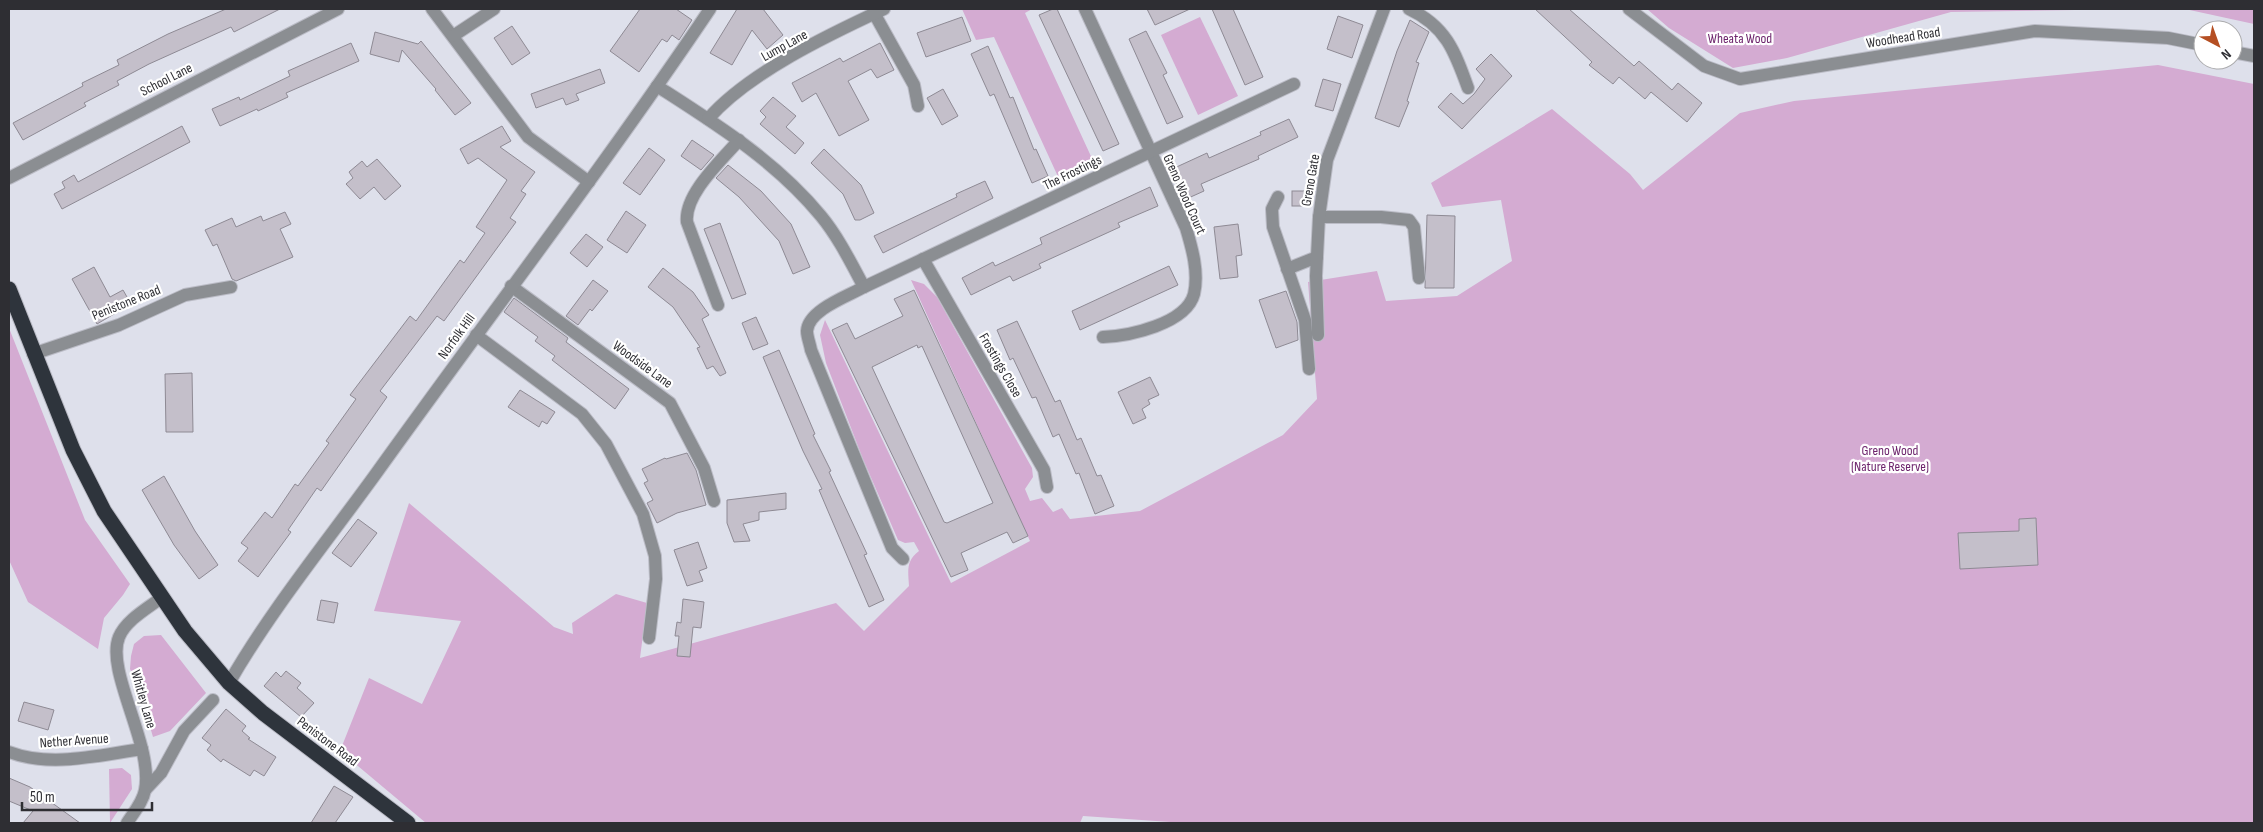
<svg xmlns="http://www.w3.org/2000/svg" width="2263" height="832" font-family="'Sofia Sans Condensed',sans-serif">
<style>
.green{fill:#d4abd2}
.building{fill:#c4bfca;stroke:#8e8a94;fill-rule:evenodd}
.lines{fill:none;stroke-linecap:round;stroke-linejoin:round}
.minor-casing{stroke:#bbbcc6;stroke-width:14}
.highway-casing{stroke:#bbbcc6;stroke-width:17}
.minor{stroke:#8b8e92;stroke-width:12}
.highway{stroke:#2e343c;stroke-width:15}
.labels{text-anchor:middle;stroke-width:4.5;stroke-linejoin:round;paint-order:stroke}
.street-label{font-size:14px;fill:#2e2e33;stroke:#fff}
.park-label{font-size:14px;fill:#6d246c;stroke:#fff}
</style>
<rect width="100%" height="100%" fill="#dee0eb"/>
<g class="green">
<polygon points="962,9 1032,9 1025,13 1095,165 1060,181 994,37 976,40"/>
<polygon points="1647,9 2133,9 1951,12 1787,58 1733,68 1669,28"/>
<polygon points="2185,9 2254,9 2254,24"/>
<polygon points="1200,17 1238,96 1198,115 1161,35"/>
<path d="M2158,65L2254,84V823H1185L1083,816L1080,823H426L340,751L369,678L422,704L461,621L374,611L409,503L554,627L573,634L572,623L616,594L647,603L640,658L836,603L864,631L909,586C908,570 906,561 919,551L914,542L905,543L898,540L863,459L826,363L820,335L825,320L951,583L1030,541L911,280L924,284L937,297L1032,468L1033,477L1025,489L1030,501L1042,498L1053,512L1062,508L1070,519L1140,511L1283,435L1317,399L1308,282L1377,271L1386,301L1457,296L1512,261L1501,200L1442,207L1431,183L1552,109L1630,174L1643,190L1740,113L1794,101Z"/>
<polygon points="9,328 85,520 130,584 123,595 104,618 98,649 28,602 9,560"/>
<polygon points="161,635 206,693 170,731 153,737 139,689 130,669 131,656 134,644 144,636"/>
<polygon points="122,768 131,775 132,789 110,823 109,769"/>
</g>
<g class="building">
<polygon points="226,9 280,9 234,32 231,27 149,64 117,81 119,85 84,103 86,106 23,140 13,123 83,86 82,83 119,65 117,60 168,34"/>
<polygon points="640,9 676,9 692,20 679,40 672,35 667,42 662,39 639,72 610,51"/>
<polygon points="737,9 763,9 783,35 767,49 752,30 732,65 710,53"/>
<polygon points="1053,9 1057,9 1119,144 1103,151 1039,15"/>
<polygon points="1147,9 1190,9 1155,25"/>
<polygon points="1212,9 1233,9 1263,77 1245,85"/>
<polygon points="1535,9 1569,9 1634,66 1639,61 1672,90 1678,83 1702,103 1687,122 1651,92 1645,99 1619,77 1613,84 1589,65 1592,62"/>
<polygon points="1338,16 1363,25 1352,58 1327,49"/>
<polygon points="962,17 971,41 926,57 917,33"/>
<polygon points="1410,20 1429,32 1416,62 1419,63 1407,101 1409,102 1399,127 1375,118 1397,51"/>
<polygon points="512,26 530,53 512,65 494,38"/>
<polygon points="1146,31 1167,73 1163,75 1183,117 1167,124 1129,39"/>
<polygon points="375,32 418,44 421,41 471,103 455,115 435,90 436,89 402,50 399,62 370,54"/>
<polygon points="351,43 359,61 286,93 288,97 258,111 257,109 220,126 212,109 239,97 240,100 290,76 288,71"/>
<polygon points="880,43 894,70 877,78 871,69 848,81 869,120 839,136 816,93 802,102 792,83 840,58 843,62"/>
<polygon points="988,46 1010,98 1013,97 1034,150 1036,149 1048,176 1032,183 994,94 990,96 971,54"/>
<polygon points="1491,54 1512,76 1462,129 1438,107 1451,93 1463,104 1474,94 1485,79 1476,69"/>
<polygon points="600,69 605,83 576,94 579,100 566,105 563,98 536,108 531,94"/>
<polygon points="1323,79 1341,84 1333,111 1315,106"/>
<polygon points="943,89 958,116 942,125 927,98"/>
<polygon points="773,97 796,116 786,127 804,143 795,154 760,124 766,117 760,111"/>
<polygon points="1289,119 1298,137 1258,156 1259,159 1201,184 1204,191 1184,200 1170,170 1207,153 1209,158 1261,135 1260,132"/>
<polygon points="182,126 190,142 62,209 54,194 65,188 62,182 74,175 78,182"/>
<polygon points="502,126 511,141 500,147 535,172 521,191 526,194 510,218 516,222 444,321 437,316 380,391 387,397 321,491 317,488 288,530 291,532 258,577 238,561 248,548 241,543 265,512 272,518 295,484 298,486 329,443 326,441 356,399 350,395 410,316 416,321 460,260 464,263 485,233 476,227 507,180 478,158 468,164 460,149"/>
<polygon points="692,140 714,155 701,170 681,156"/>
<polygon points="649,148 665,160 640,195 623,183"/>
<polygon points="824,149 861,185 874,213 860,220 855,220 843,194 811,163"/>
<polygon points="377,159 401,186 385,200 374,187 360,199 346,184 353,178 349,172 362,161 367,167"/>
<polygon points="728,165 761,191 791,224 810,267 793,274 779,241 739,197 716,178"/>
<polygon points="985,181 993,198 883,253 874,236 957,197 956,194"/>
<polygon points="1150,187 1158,206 1118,223 1120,227 1039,264 1041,268 1013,281 1010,276 971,295 962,278 993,262 995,266 1042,244 1040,238"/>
<rect x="1292" y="191" width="17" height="15"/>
<polygon points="626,211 646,225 627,253 607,240"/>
<polygon points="285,212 291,224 280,229 293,257 236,281 232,279 217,244 213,246 205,230 232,218 236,227 261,216 263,221"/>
<polygon points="1427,215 1455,216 1454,288 1425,288"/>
<polygon points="720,223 746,294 732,299 704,229"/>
<polygon points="1238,224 1242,255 1236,256 1238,277 1220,279 1214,227"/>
<polygon points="586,234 603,247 587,267 570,253"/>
<polygon points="1169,266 1178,285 1080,330 1072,311"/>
<polygon points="94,267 110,297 123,290 131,304 97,324 72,279"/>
<polygon points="663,268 693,292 709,315 702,319 726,373 720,376 713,366 707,369 697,348 700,347 673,307 648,287"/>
<polygon points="593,280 608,291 592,311 590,309 578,325 566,316"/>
<path d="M914,290L1028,536L1013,543L1007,532L961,553L968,570L951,577L832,330L847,323L855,339L903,316L894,299ZM917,345L918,348L922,346L993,503L947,523L944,522L872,367Z"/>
<polygon points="1286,291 1297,322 1298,340 1276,348 1259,300"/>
<polygon points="514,298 568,338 566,342 629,389 615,409 552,360 555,356 535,341 538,337 504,312"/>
<polygon points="756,317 768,344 753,350 742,323"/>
<polygon points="1017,321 1055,402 1060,400 1077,440 1081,438 1097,476 1101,475 1114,506 1095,514 1079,473 1076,474 1059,434 1053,437 1036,397 1032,398 1013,358 1010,360 997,330"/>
<polygon points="779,350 815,434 813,435 831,471 829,472 867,554 864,555 884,600 869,607 819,490 822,489 803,451 763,357"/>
<polygon points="192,373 193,432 166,432 165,374"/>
<polygon points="1150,377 1159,395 1148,400 1150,404 1142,409 1146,418 1133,424 1118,392"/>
<polygon points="520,390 555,412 547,424 542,421 539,427 508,407"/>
<polygon points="687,453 696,470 706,505 677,513 657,523 647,503 653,500 644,483 648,481 642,469 665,458 666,459"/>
<polygon points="164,476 195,531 218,565 199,579 174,545 142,490"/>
<polygon points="786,493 786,509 759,512 759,520 743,524 750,541 734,542 727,523 727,500"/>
<polygon points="2036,518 2038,565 1960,569 1958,533 2019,531 2019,519"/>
<polygon points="358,519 377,533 351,567 332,553"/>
<polygon points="698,542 707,568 699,571 703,581 687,586 674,550"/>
<polygon points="683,599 704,602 701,628 693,627 690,657 677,656 679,636 675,636 677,622 681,623"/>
<polygon points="321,600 338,603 334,623 317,620"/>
<polygon points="286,671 301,683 297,688 314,703 301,717 264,686 276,672 281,677"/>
<polygon points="24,702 54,710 48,730 18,721"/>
<polygon points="226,709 246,726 242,731 250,738 248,739 276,757 264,776 254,770 250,776 223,759 221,762 207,750 211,745 202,738"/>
<polygon points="9,778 30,787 80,823 23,823 33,811 9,801"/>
<polygon points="334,786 353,797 335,823 311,823"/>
</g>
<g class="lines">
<defs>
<g id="minor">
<polyline points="432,9 528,137 589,182"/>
<path d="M1085,9L1186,228C1192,248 1199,272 1194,294C1186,324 1129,336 1103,337"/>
<path d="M1409,9C1446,26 1455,52 1468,88"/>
<polyline points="1629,9 1704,66 1740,79 2035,31 2168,38 2203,45"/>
<polyline points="874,13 914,85 918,106"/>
<polyline points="453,36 494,9"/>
<polyline points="2233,52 2254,56"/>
<path d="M657,86C716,124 776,161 821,216C839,238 851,263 864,287"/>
<path d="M708,119C748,73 828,35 884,9"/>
<polyline points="9,178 338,9"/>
<polyline points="1278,197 1272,209 1273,227 1305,320 1309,369"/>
<polyline points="1319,217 1381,217 1409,220 1414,227 1419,278"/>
<polyline points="923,259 1044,470 1047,487"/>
<polyline points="1287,269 1317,257"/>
<polyline points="511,286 670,403 704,468 714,501"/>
<path d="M718,305L687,222C684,194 722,160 739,140"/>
<polyline points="476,335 582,414 606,444 643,514 655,556 656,579 649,638"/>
<polyline points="1318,335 1316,276 1319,217 1327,160 1384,9"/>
<polyline points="33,354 119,325 185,295 231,287"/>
<path d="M903,559L892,548L811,350C810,344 807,337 807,331C808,310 848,296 864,287L1294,84"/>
<path d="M229,683C271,610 325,544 375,475C486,320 603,168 710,9"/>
<path d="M9,752C51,768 99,755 142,749"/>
<polyline points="146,789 161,773 184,731 213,700"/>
<path d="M127,823C134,812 143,802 145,790C154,746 105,671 119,637C126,620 148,608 161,598"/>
</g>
<polyline id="highway" points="9,289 73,450 104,511 185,631 229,683 263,713 408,823"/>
</defs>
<use href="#minor" class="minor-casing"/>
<use href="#highway" class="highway-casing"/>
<use href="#minor" class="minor"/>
<use href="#highway" class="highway"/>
</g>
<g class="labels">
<g class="street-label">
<text transform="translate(1903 37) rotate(-9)" y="5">Woodhead Road</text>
<text transform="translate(784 45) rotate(-29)" y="5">Lump Lane</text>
<text transform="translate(166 79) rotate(-27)" y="5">School Lane</text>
<text transform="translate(1072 172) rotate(-26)" y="5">The Frostings</text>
<text transform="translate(1310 180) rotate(-80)" y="5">Greno Gate</text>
<text transform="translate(1185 194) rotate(66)" y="5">Greno Wood Court</text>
<text transform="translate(126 302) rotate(-22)" y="5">Penistone Road</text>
<text transform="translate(456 336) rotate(-54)" y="5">Norfolk Hill</text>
<text transform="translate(643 364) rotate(36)" y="5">Woodside Lane</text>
<text transform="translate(1001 365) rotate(60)" y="5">Frostings Close</text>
<text transform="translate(144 699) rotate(74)" y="5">Whitley Lane</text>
<text transform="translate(74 740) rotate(-4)" y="5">Nether Avenue</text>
<text transform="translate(328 741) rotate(37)" y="5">Penistone Road</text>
</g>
<g class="park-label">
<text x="1740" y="43">Wheata Wood</text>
<text x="1890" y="455">Greno Wood<tspan x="1890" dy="16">(Nature Reserve)</tspan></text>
</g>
</g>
<rect width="2263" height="832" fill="none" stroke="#2e2e33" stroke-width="20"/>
<g transform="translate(2218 45) rotate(139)"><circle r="24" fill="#ffffff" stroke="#ababad"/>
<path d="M0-4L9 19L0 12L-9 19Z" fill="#b54f23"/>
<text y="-8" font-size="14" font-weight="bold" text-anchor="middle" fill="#2e2e33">N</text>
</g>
<path d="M22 802v8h130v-8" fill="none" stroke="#2e2e33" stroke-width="2.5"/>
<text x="30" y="802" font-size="15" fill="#2e2e33" stroke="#ffffff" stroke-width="4" paint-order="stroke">50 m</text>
</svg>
